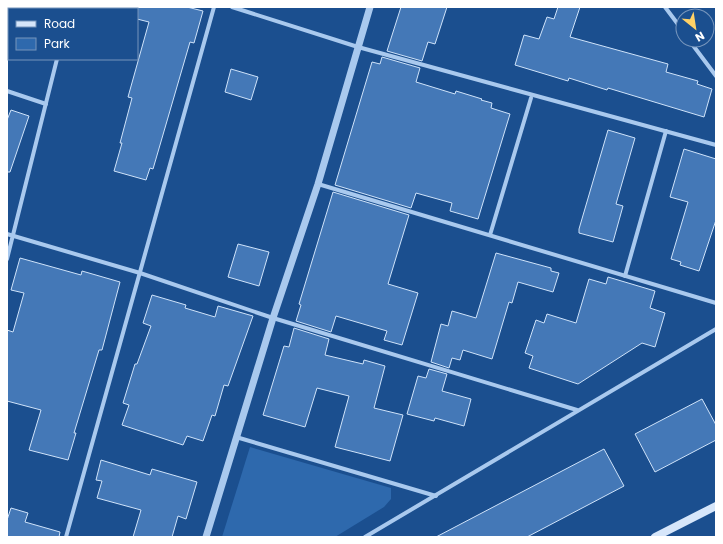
<svg xmlns="http://www.w3.org/2000/svg" width="723" height="544" font-family="Poppins,sans-serif">
<style>
.green{fill:#2e69ad}
.building{fill:#4478b7;stroke:#cfe3fa}
.lines{fill:none;stroke-linecap:round;stroke-linejoin:round}
.minor{stroke:#a9c9ee;stroke-width:4}
.tertiary{stroke:#a9c9ee;stroke-width:7}
.secondary{stroke:#d6e6fa;stroke-width:8}
</style>
<rect width="100%" height="100%" fill="#1b4f8f"/>
<polygon class="green" points="250,447 391,488 391,499 384,507 335,537 222,537"/>
<g class="building">
<polygon points="112,7 187,7 203,11 194,43 190,42 153,169 150,168 146,180 114,171 122,143 120,143 132,98 128,97 149,22 137,19 137,9 112,9"/>
<polygon points="401,7 447,7 435,44 428,42 422,61 387,51"/>
<polygon points="558,7 580,7 570,37 668,64 666,72 698,81 697,84 712,89 704,117 608,88 607,90 569,78 568,81 515,65 524,35 539,39 547,17 554,19"/>
<polygon points="382,57 420,68 416,82 455,94 456,91 482,99 481,100 492,103 491,108 510,114 478,219 450,211 452,203 416,193 411,208 335,185 372,62 380,64"/>
<polygon points="231,69 258,77 251,100 225,92"/>
<polygon points="11,110 29,116 10,172 7,172 7,120"/>
<polygon points="608,130 635,138 616,204 623,206 613,242 579,233 579,229"/>
<polygon points="684,149 716,159 716,220 699,271 680,265 681,262 671,259 688,202 670,197"/>
<polygon points="333,192 409,215 388,284 418,293 402,345 384,340 387,331 336,316 331,332 296,321 301,305 299,304"/>
<polygon points="238,244 269,252 259,286 228,277"/>
<polygon points="496,253 551,268 551,271 559,273 553,292 518,282 512,303 509,302 492,359 463,350 460,360 452,358 449,368 431,362 441,324 448,326 452,311 476,318"/>
<polygon points="20,258 81,275 82,271 120,282 102,350 99,350 74,433 76,433 68,460 29,450 41,410 7,401 7,330 13,332 24,293 11,290"/>
<polygon points="608,277 655,291 650,308 665,313 655,347 642,343 578,384 529,368 533,356 525,353 536,320 544,323 547,314 576,323 589,279 606,284"/>
<polygon points="152,295 186,305 185,308 215,317 218,306 253,316 228,386 224,385 215,416 212,415 203,441 187,436 183,445 122,425 129,405 123,403 135,364 137,364 151,326 143,323"/>
<polygon points="294,328 329,339 325,355 363,364 364,360 385,366 374,408 403,415 390,461 335,447 349,396 317,388 305,427 263,415 284,346 289,347"/>
<polygon points="429,369 447,374 442,391 471,399 464,426 435,418 434,421 407,414 418,376 426,378"/>
<polygon points="702,399 716,425 716,440 655,472 635,434"/>
<polygon points="604,449 624,486 527,537 436,537"/>
<polygon points="101,460 150,475 152,469 197,482 186,519 178,516 172,537 133,537 141,510 97,498 102,481 96,480"/>
<polygon points="11,508 28,513 25,522 60,532 59,537 7,537 7,520"/>
</g>
<g class="lines">
<g class="minor">
<polyline points="232,7 358,47 716,145"/>
<polyline points="665,7 683,31"/>
<polyline points="69,9 70,7"/>
<polyline points="689,40 716,76"/>
<polyline points="7,91 46,104"/>
<polyline points="318,184 716,303"/>
<polyline points="7,234 140,273 273,318 577,410"/>
<polyline points="490,235 531,98"/>
<polyline points="7,259 57,59"/>
<polyline points="625,276 666,131"/>
<polyline points="236,437 436,496"/>
<polyline points="66,537 214,7"/>
<polyline points="365,537 716,329"/>
</g>
<polyline class="tertiary" points="206,537 273,318 318,184 370,7"/>
<polyline class="secondary" points="655,537 716,506"/>
</g>
<rect width="723" height="544" fill="none" stroke="#ffffff" stroke-width="16"/>
<rect x="8" y="8" width="130" height="52" fill="#1b4f8f" stroke="#7695bc"/>
<rect x="16" y="21" width="20" height="6" fill="#d6e6fa" stroke="#7695bc"/>
<text x="44" y="28" font-size="12" fill="#ffffff">Road</text>
<rect x="16" y="38" width="20" height="12" fill="#2e69ad" stroke="#7695bc"/>
<text x="44" y="48" font-size="12" fill="#ffffff">Park</text>
<g transform="translate(695 28) rotate(150)"><circle r="19" fill="#1b4f8f" stroke="#7695bc"/>
<path d="M0-3L7 15L0 10L-7 15Z" fill="#ffd166"/>
<text y="-6" font-size="11" font-weight="bold" text-anchor="middle" fill="#ffffff">N</text>
</g>
</svg>
